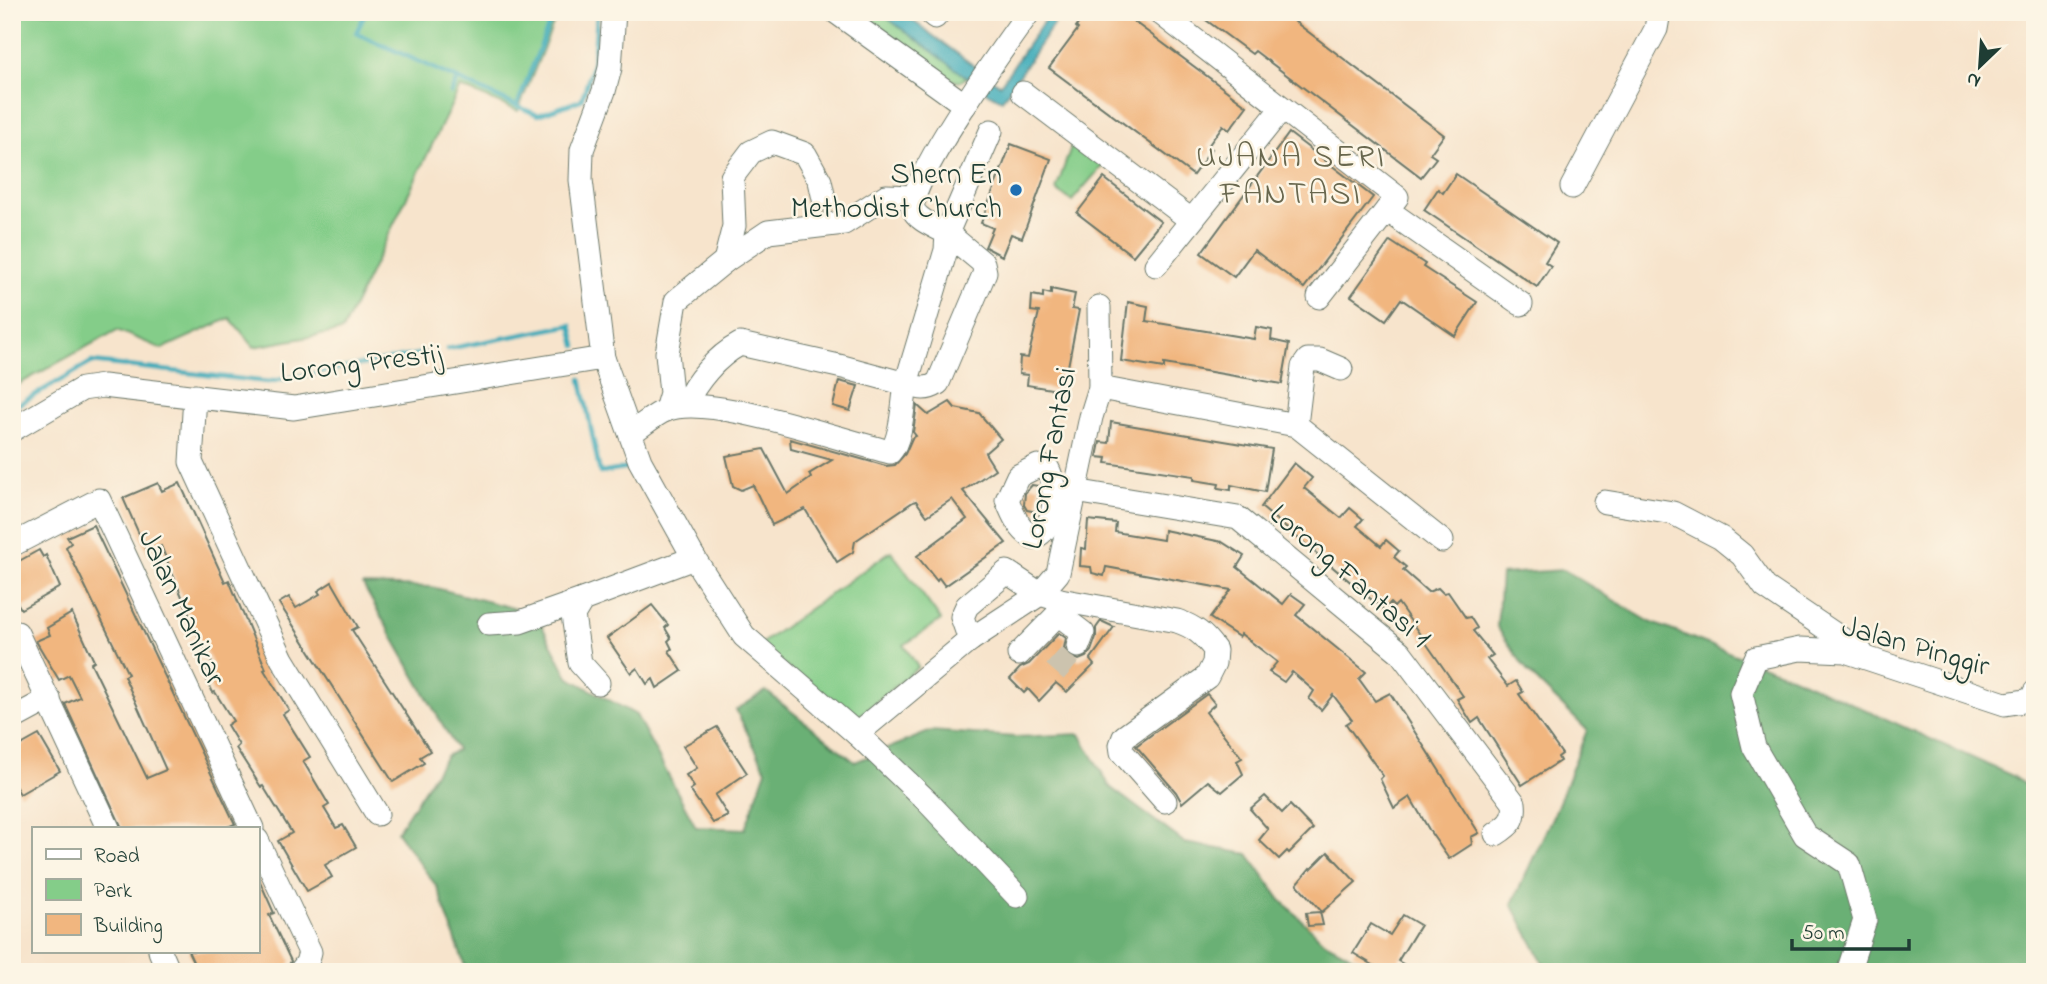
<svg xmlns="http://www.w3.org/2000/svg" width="2047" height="984" font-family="'Indie Flower',sans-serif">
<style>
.green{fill:#84cd89;stroke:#52855e;stroke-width:2}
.forest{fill:#6bb075;stroke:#457654;stroke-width:2}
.water{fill:#3baab9;stroke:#2d7476;stroke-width:2}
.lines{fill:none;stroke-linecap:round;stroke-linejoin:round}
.stream{stroke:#3baab9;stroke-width:4.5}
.building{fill:#f1b67f}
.minor-tunnel{stroke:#ccc3ae;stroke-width:23;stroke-dasharray:23 11;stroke-linecap:butt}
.minor-casing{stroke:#6b7769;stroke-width:25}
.minor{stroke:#fff;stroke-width:23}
.poi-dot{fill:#1f6fb2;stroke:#fcf5e5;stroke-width:2.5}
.labels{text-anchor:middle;stroke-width:5;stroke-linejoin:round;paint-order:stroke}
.poi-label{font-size:30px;fill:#1f3d34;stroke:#fcf5e5;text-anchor:end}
.street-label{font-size:30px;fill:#1f3d34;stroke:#fcf5e5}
.neighbourhood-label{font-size:32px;letter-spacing:2px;fill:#68674e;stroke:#fcf5e5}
</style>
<rect width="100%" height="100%" fill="#fcf5e5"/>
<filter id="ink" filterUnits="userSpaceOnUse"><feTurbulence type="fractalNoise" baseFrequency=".0143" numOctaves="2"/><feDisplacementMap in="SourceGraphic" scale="14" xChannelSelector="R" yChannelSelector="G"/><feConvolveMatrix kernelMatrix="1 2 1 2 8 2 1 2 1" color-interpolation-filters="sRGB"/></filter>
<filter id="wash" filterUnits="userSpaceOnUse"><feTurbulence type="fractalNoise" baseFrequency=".00686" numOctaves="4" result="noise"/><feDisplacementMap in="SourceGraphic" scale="28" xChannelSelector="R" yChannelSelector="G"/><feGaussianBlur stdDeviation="1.57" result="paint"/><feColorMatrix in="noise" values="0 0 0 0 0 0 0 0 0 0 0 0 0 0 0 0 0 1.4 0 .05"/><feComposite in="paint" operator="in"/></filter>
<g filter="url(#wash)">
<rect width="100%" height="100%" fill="#f7e4cc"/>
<g class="green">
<polygon points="12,12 558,12 518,111 460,87 342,331 254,347 230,318 162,349 117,330 12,388"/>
<polygon points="861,12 879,12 968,77 959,82 952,80"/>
<polygon points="1073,141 1104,164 1072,201 1056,190"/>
<polygon points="891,551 941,620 904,645 918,667 854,721 759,645"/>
</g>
<g class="forest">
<polygon points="1564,570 1650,622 1793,677 2013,776 2035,792 2035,972 1548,972 1512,904 1557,807 1587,730 1528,672 1497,627 1501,574"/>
<polygon points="363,585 432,587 536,614 568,677 636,715 696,827 745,829 766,770 736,710 766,691 855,762 931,731 1015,737 1080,734 1110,787 1185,843 1248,854 1281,900 1323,941 1382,972 467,972 437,887 397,832 446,756 457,750"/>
</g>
<polygon class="water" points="879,12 901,12 1000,85 1050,12 1062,12 1002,100 988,93"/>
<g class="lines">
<g class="stream">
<polyline points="366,12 356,33 517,106 554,12"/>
<polyline points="451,93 457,80"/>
<path d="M517,106L538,115L581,100C593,72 596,42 597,12"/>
<polyline points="447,349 571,325 576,346"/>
<polyline points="581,379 600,473 629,468"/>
<polyline points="12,408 92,362 268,382 424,353"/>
</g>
</g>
<g id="blocks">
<g class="building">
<polygon points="1087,12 1121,12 1247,106 1229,130 1223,125 1208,146 1212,149 1193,175 1049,68 1078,29 1076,27"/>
<polygon points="1195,12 1282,12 1444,135 1430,154 1436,158 1421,177 1255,51 1252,54"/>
<polygon points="1289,133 1373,197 1304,288 1254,250 1234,277 1201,253"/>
<polygon points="1011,144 1051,159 1022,238 1011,234 1002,256 985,247 993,228 981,223"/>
<polygon points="1456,174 1557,243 1545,262 1551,266 1537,287 1424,210 1438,189 1443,193"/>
<polygon points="1104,178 1161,222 1133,256 1077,213"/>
<polygon points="1390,241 1425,264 1423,267 1477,302 1455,336 1401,299 1386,320 1351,296"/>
<polygon points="1051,289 1075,294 1072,309 1079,310 1064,387 1059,386 1057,390 1027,385 1028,375 1019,374 1020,357 1028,358 1039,312 1031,311 1032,295 1043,297 1043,292 1051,294"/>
<polygon points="1128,302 1148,306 1146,321 1254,339 1256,327 1272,330 1271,340 1289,344 1282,384 1164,364 1164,368 1121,361"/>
<polygon points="839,381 858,386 850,411 833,406"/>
<polygon points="950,402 955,408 979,413 1001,439 985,453 995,469 963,491 1006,543 945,586 939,578 937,581 917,556 967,519 952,499 927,516 916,501 913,502 855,541 853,552 837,562 805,509 772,525 753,485 741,490 733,486 726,456 764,449 788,494 811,478 809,474 832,460 791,449 790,439 886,466 895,465 905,454 912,438 916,436 913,432 917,405 928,415"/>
<polygon points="1111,422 1272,449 1265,492 1231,485 1231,490 1218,488 1219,484 1194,480 1194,476 1106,463 1107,458 1097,457 1100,442 1109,443"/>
<polygon points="1294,463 1312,478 1304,488 1341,518 1350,508 1363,519 1357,526 1381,546 1386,540 1399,551 1394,557 1406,567 1403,570 1428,592 1438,588 1443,593 1448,592 1466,618 1470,617 1477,628 1473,631 1493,655 1487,659 1508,686 1516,681 1523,692 1519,694 1562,754 1558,757 1560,761 1522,785 1479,718 1472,723 1457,699 1463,696 1398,603 1394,607 1390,603 1384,610 1261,507"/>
<polygon points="158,483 162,491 180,483 225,582 229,580 266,669 264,670 289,710 283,714 310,757 303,761 329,805 324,808 336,828 343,825 356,847 325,865 332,877 307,891 278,841 292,833 263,786 261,787 236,748 239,745 227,725 233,721 215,692 213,693 203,671 214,667 200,640 161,546 147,552 123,498"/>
<polygon points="1032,485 1039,486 1038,512 1027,510 1024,505 1025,493"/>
<polygon points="1088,520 1116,523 1115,532 1163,540 1164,530 1222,542 1244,556 1237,567 1283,604 1291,594 1305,604 1296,615 1366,672 1359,679 1375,701 1390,693 1479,833 1471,837 1472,844 1449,859 1431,833 1410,797 1394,808 1380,779 1383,776 1346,724 1352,720 1333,695 1321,710 1309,699 1314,691 1292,672 1284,682 1269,672 1277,662 1241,634 1239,637 1210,618 1231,590 1106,567 1104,576 1092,573 1091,567 1080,566 1081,548 1086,549"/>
<polygon points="93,525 235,824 225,828 122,828 65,704 80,697 69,675 59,680 36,641 50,635 47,628 72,613 94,661 91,663 147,778 166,770 124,676 128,674 66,547 71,543 67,537"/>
<polygon points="39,550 43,557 46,555 60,587 21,609 12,594 12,565"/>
<polygon points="332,582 358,627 352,630 430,751 420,757 424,763 393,782 279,603 289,597 296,608 320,594 318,591"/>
<polygon points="652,605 668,625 665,628 671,638 668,641 672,649 669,651 682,671 657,688 653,679 647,684 637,668 631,673 607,638"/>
<polygon points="1101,621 1114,627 1090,660 1094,665 1067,692 1056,683 1039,701 1028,689 1024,693 1010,679 1020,668 1029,664 1059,633 1066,638 1064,648 1068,655 1079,660 1086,657 1091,651 1096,637 1096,628"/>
<polygon points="1207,694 1215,704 1206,712 1242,758 1237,761 1243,774 1222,792 1208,781 1182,803 1176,792 1136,746"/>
<polygon points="717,727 747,773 715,795 728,816 713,823 690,790 694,787 686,775 697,768 683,746"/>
<polygon points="39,735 60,771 20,794 12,781 12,750"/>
<polygon points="1265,796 1282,813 1290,805 1313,829 1289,853 1287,851 1279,859 1259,840 1268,829 1250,809"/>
<polygon points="1328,852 1356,882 1322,912 1297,884 1310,868 1311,869"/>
<polygon points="257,875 274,913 269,915 291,961 286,972 198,972 188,951 257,951"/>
<polygon points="1320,912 1323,925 1308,926 1306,913"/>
<polygon points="1403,915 1420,925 1398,961 1417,972 1385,972 1353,953 1371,924 1390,935"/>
</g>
</g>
</g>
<g filter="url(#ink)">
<use href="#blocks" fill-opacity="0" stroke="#6b7769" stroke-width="2"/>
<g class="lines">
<polyline class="minor-tunnel" points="1055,672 1078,646"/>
<defs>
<g id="minor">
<polyline points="614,12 610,68 604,91 582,150 581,180 603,358 640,461 694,558 744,636 857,734 926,800 1017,896"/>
<polyline points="836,12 965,105"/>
<polyline points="929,12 935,17 939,12"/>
<polyline points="1159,12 1397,197 1319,297"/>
<polyline points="1023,93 1191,220"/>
<path d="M991,131L947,233C937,227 916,220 913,208C908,180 1008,41 1029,12"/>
<polyline points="1572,187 1656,29 1659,12"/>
<polyline points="1387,210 1521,304"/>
<path d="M947,233L983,263L985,272L938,383C926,391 919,388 906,384L946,250Z"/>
<polyline points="725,261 734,226 732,177 751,152 772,142 805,154 820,181 824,199"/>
<polyline points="1156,265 1282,108"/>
<polyline points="1100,388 1296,425 1442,541"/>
<polyline points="195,396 191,462 282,659 377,814"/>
<polyline points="666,410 671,393 667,353 676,301 725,261 768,232 844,223 886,196 915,197"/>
<polyline points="1296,425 1303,367 1308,360 1320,360 1341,369"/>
<polyline points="12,430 82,389 103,386 294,408 603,358"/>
<path d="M631,433C642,426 654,415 666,410C708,392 841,441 890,452C902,440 903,402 906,384L843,367L740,344C716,357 696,381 685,405"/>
<path d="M1038,466L1048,469C1058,488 1057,529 1033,538C1019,529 1013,515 1007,500L1018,476Z"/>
<path d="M1075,491L1238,518L1400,652L1514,803C1516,820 1510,825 1496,834"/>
<polyline points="1605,502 1673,513 1721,538 1742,555 1765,587 1861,652"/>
<polyline points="12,545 99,500 252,828"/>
<polyline points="1058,614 1083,633 1078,646"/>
<polyline points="489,624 520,622 582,600"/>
<polyline points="17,633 108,828"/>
<path d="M970,640L962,617L967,606L1007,572L1040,594L1060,600L1177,621C1195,627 1204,635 1215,650L1214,663L1207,677L1124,737L1121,745L1122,752L1165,801"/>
<polyline points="1019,654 1058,614 1060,600"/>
<polyline points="598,683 580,663 573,615 582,600 694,558"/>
<polyline points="12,719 49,699"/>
<polyline points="857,734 970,640 1040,594 1058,573 1091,417 1100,388 1099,307"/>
<polyline points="257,840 310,952 307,963 300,972"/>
<polyline points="160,951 169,972"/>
<polyline points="1848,972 1865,920 1849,864 1805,835 1754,747 1741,693 1756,658 1800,649 1845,651 2005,704 2031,700 2035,692"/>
</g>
</defs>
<use href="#minor" class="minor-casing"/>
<use href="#minor" class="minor"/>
</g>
</g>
<circle class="poi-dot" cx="1016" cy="190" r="7"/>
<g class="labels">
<g class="poi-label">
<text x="1002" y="183">Shern En<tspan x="1002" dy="34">Methodist Church</tspan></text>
</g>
<g class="street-label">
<text transform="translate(361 362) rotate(-7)" y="10">Lorong Prestij</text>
<text transform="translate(1048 458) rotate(-79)" y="10">Lorong Fantasi</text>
<text transform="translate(1351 575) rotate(41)" y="10">Lorong Fantasi 1</text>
<text transform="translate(183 607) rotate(65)" y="10">Jalan Manikar</text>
<text transform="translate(1916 645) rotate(16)" y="10">Jalan Pinggir</text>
</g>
<g class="neighbourhood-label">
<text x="1291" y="166">UJANA SERI<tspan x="1291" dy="37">FANTASI</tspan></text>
</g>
</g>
<rect width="2047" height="984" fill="none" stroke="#fcf5e5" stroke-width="42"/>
<rect x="32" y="827" width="228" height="126" fill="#fcf5e5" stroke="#a4ab9e" stroke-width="2"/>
<rect x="46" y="849" width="35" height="10" fill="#ffffff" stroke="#a4ab9e" stroke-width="2"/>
<text x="94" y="862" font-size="21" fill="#1f3d34">Road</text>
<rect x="46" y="879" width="35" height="21" fill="#84cd89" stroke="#a4ab9e" stroke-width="2"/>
<text x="94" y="897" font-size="21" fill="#1f3d34">Park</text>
<rect x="46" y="914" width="35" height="21" fill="#f1b67f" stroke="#a4ab9e" stroke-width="2"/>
<text x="94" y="932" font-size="21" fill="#1f3d34">Building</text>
<g transform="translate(1980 66) rotate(205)" stroke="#fcf5e5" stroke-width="5" paint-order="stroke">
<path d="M0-5L12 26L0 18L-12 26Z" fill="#1f3d34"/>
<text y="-10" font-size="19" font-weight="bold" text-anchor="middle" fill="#1f3d34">N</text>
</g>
<path d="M1792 939v10h117v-10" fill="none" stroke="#1f3d34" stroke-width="3.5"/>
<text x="1802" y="939" font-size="21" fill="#1f3d34" stroke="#fcf5e5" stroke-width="5" paint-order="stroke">50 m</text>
</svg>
